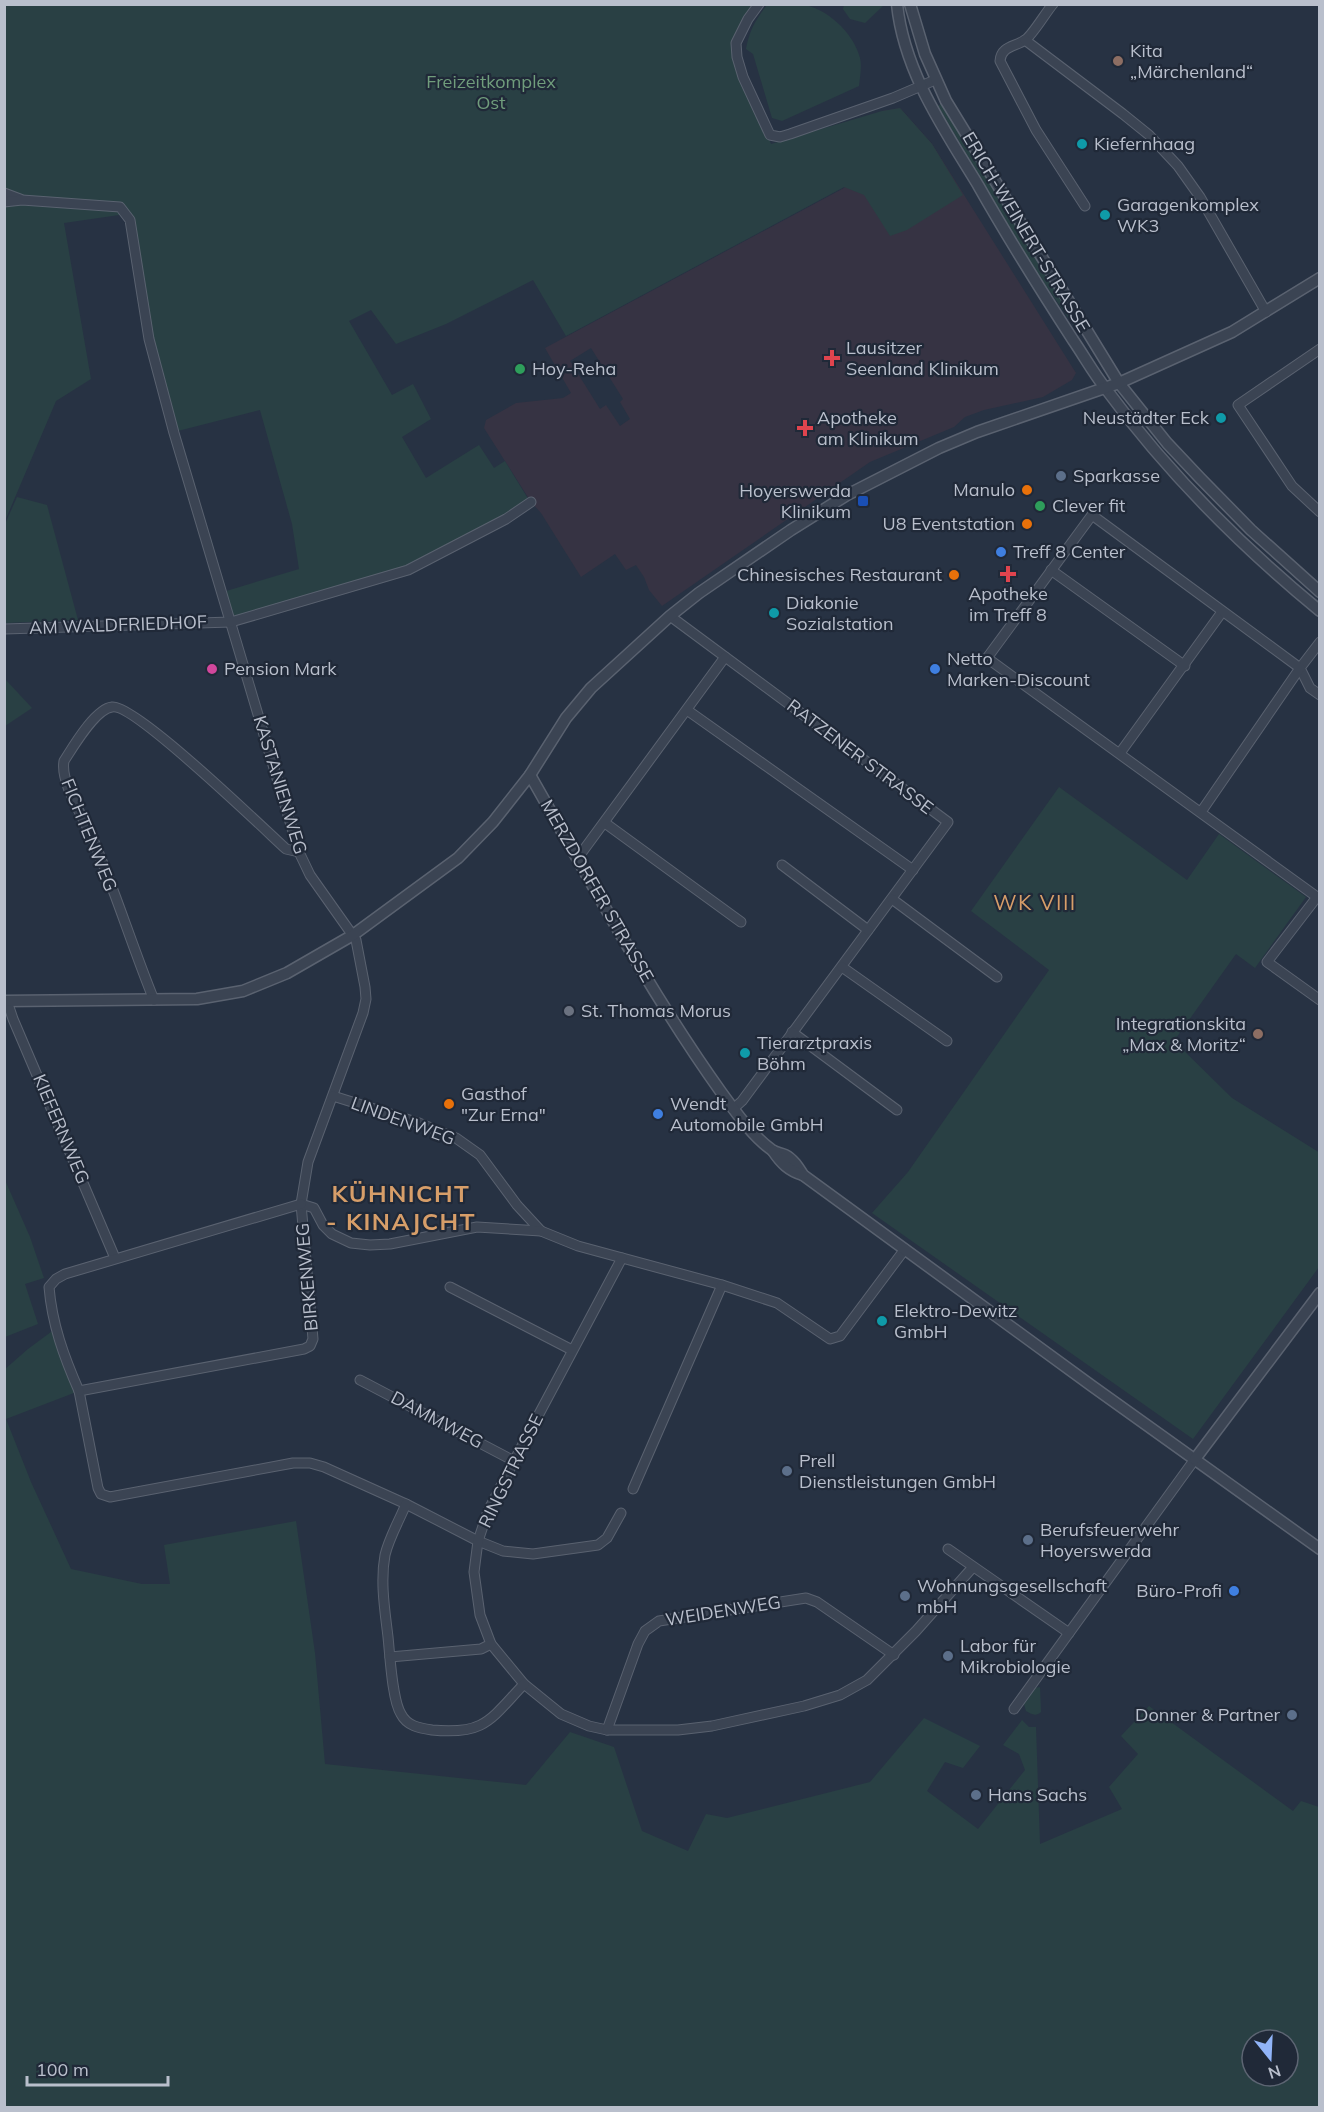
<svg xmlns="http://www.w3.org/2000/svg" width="1324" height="2112" font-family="Mulish,sans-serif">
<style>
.medical{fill:#363343;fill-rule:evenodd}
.green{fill:#294044;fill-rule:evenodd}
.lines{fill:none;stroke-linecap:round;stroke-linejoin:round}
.minor-casing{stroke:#5a6270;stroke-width:11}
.tertiary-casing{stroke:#5a6270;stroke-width:13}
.minor{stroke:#3b4453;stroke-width:9}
.tertiary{stroke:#3b4453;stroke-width:10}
.education-dot{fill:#8d6e63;stroke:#202938;stroke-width:2}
.culture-dot{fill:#0f9aa8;stroke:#202938;stroke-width:2}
.health-dot{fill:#e0444e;stroke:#202938;stroke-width:2}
.leisure-dot{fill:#2e9e5b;stroke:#202938;stroke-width:2}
.service-dot{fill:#5c6f8a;stroke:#202938;stroke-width:2}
.food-dot{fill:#e8710a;stroke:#202938;stroke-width:2}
.transit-dot{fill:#1a4fb4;stroke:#202938;stroke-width:2}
.shop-dot{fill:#3f7fe0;stroke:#202938;stroke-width:2}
.hotel-dot{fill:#d1479c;stroke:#202938;stroke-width:2}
.worship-dot{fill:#6b7280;stroke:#202938;stroke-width:2}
.labels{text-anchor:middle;stroke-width:4.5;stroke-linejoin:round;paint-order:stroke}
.poi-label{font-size:18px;fill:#b9bfcc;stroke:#202938;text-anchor:start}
.park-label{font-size:18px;fill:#709d7c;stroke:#202938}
.street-label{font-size:18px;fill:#b9bfcc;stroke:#202938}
.quarter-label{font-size:21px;letter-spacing:1.5px;fill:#d79e69;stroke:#202938}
.district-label{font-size:24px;font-weight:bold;letter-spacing:1.5px;fill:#d79e69;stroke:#202938}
</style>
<rect width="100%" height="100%" fill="#273243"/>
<path class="medical" d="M900,108L932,144L1076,373L1072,380L1043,397L984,410L965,417L954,427L870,462L662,606L649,590L644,577L636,565L626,570L615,554L581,577L541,513L531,502L484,428L486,420L516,403L563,398L571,393L545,348L844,188L882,111ZM591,348L623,399L620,402L630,419L620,426L606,405L600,409L570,361Z"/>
<g class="green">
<polygon points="885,4 865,23 850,19 843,9 844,5"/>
<polygon points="4,5 758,5 736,43 737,57 771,144 882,111 900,108 932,144 963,195 907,230 890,236 864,195 844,187 566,336 533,280 446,324 396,344 371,310 349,321 392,395 413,384 431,419 402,437 426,478 479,445 494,468 505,461 530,502 408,569 231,621 223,592 299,569 292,524 260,410 174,432 149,339 126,214 64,223 91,379 56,401 5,521"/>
<path d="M767,5C778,4 790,3 800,4C826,7 854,33 860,58C862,66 860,77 859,86L782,121L772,118L753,54L746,49C749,31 756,19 767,5Z"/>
<polygon points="941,104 1080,331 1078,332 1033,267 938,106"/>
<polygon points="17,497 47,505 78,620 5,623 5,524"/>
<polygon points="5,679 32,708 5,726"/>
<polygon points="1059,787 1187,880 1219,834 1306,897 1255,968 1236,954 1174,1041 1232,1098 1320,1153 1319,1267 1193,1439 872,1213 908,1172 1049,970 971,911"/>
<polygon points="5,1180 30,1237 44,1278 25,1284 38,1324 5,1337"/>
<path d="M55,1329L79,1391L6,1419L31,1482L71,1569L142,1584H170L164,1545L296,1521L315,1653L325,1764L526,1785L570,1732L614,1747L642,1831L688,1851L706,1814L727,1818L870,1782L924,1718L980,1746L963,1768L945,1762L927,1791L978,1829L1025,1770L1019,1754L1003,1745L1022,1720L1029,1727H1036L1040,1844L1122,1809L1109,1787L1138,1754L1121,1736L1149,1706L1293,1811L1301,1801L1319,1807V2107H5L4,1370L28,1349ZM1252,2040H1288V2076H1252Z"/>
<path d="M1040,1687L1041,1712C1036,1717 1031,1714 1026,1711L1024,1704L1035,1688Z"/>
</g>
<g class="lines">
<defs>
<g id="minor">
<polyline points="759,4 748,19 736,43 737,57 743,77 770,135 780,137 790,134 893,98 935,80"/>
<path d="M1053,4C1046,12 1032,36 1025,40C1015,47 1001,46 1000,61L1036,130L1085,206"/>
<polyline points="1025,40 1123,114 1149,135 1178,166 1200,197 1266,312"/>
<polyline points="4,193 20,199"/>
<polyline points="4,202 22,200 120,207 130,220 149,339 174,433 299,852 310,875 356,940 365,987 366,999 363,1013 308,1162 301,1204 313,1339 310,1346 304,1349 79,1391 98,1488 101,1494 110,1497 293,1463 310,1463 324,1467 406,1504 478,1541 503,1551 533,1554 598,1545 607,1538 621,1513"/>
<polyline points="1320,349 1238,405 1292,486 1320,512"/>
<polyline points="1051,570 1185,666"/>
<polyline points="670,616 948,822 742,1101 733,1109"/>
<polyline points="4,629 231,622 408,570 506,519 531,502"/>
<polyline points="1320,642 1300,668 1310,688 1320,695"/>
<polyline points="687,710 913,870"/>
<polyline points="1120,753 1222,612"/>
<polyline points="1201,812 1300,668 1092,515 987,658 1317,897 1267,962 1320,1000"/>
<polyline points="605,823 741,922"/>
<polyline points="577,859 725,657"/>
<polyline points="782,865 868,930"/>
<polyline points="892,899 997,977"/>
<polyline points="842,967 947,1041"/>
<path d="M154,1000C132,946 115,890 92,837C83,816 60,783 64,761C73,747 95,709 112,707C134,703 263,828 286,849L299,852"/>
<polyline points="7,1001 13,1019 115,1258"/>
<polyline points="792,1032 897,1110"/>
<polyline points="333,1096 419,1123 456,1138 480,1155 517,1205 541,1231"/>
<polyline points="301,1204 314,1208 323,1225 332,1234 351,1243 370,1245 390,1244 477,1227 541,1231 578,1246 722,1285 777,1303 830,1339 840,1336 905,1249"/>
<polyline points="622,1258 514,1461 488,1511 478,1541 474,1572 480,1615 491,1644 524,1684 561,1714 589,1726 607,1730 678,1730 712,1726 804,1706 840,1695 867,1680 916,1631 973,1567"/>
<polyline points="450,1287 572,1350"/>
<polyline points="360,1380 514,1461"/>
<path d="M79,1391C64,1357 52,1324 49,1287L56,1279L65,1274L301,1204"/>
<polyline points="633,1489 722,1285"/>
<path d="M406,1504C399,1521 389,1538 385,1555C380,1582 385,1611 388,1637C390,1655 392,1700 401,1714C407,1726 419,1728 432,1730C485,1735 490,1720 524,1684"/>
<polyline points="948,1549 1069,1633"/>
<polyline points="390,1657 481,1649 491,1644"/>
<polyline points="1014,1709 1195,1459"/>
<polyline points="607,1730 638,1644 645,1631 659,1621 806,1598 817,1602 894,1655"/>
</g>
<g id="tertiary">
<path d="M897,4C904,72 944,129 978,185C1008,238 1040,289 1073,340C1084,356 1094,374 1106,389C1167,472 1241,546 1320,611"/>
<polyline points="910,4 925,54 946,101 1119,383 1167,443 1200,478 1251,530 1320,592"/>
<path d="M530,775C591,882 649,991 721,1092C735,1111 752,1136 772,1150C776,1153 781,1153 785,1155C793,1159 798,1167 803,1175L1092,1386L1320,1549"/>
<polyline points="4,1001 197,999 243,991 287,973 353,935 458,858 493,822 530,775 566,718 591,688 670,616 699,593 791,530 847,495 939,448 977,432 1119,383 1232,332 1320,278"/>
<path d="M773,1151C781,1163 789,1171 803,1175"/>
<polyline points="1195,1459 1320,1293"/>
</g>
</defs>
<use href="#minor" class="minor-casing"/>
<use href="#tertiary" class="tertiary-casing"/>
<use href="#minor" class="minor"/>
<use href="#tertiary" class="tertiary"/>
</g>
<g class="education-dot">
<circle cx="1118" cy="61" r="6"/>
<circle cx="1258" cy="1034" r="6"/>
</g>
<g class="culture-dot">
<circle cx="1082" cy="144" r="6"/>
<circle cx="1105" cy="215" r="6"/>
<circle cx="1221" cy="418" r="6"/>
<circle cx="774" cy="613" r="6"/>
<circle cx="745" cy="1053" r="6"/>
<circle cx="882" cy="1321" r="6"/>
</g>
<g class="health-dot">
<path d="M829 349h6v6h6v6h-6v6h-6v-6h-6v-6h6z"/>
<path d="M802 419h6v6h6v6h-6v6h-6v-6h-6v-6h6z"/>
<path d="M1005 565h6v6h6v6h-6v6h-6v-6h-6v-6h6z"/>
</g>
<g class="leisure-dot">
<circle cx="520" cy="369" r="6"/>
<circle cx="1040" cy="506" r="6"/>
</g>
<g class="service-dot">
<circle cx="1061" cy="476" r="6"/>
<circle cx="787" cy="1471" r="6"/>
<circle cx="1028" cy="1540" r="6"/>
<circle cx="905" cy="1596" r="6"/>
<circle cx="948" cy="1656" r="6"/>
<circle cx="1292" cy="1715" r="6"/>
<circle cx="976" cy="1795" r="6"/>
</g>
<g class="food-dot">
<circle cx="1027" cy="490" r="6"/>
<circle cx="1027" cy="524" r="6"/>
<circle cx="954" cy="575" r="6"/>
<circle cx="449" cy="1104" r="6"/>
</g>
<rect class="transit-dot" x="857" y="495" width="12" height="12" rx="3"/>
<g class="shop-dot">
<circle cx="1001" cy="552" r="6"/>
<circle cx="935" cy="669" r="6"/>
<circle cx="658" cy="1114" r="6"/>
<circle cx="1234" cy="1591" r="6"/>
</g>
<circle class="hotel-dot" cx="212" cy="669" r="6"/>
<circle class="worship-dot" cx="569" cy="1011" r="6"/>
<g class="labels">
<g class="poi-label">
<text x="1130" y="57">Kita<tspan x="1130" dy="21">„Märchenland“</tspan></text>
<text x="1094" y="150">Kiefernhaag</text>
<text x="1117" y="211">Garagenkomplex<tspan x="1117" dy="21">WK3</tspan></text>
<text x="846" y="354">Lausitzer<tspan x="846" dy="21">Seenland Klinikum</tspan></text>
<text x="532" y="375">Hoy-Reha</text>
<text x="817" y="424">Apotheke<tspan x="817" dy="21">am Klinikum</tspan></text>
<text x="1209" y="424" text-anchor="end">Neustädter Eck</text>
<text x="1073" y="482">Sparkasse</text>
<text x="1015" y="496" text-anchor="end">Manulo</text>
<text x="851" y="497" text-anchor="end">Hoyerswerda<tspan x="851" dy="21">Klinikum</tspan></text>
<text x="1052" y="512">Clever fit</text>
<text x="1015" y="530" text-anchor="end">U8 Eventstation</text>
<text x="1013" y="558">Treff 8 Center</text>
<text x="942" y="581" text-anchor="end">Chinesisches Restaurant</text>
<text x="1008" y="600" text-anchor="middle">Apotheke<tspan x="1008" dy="21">im Treff 8</tspan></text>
<text x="786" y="609">Diakonie<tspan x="786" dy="21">Sozialstation</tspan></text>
<text x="947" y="665">Netto<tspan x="947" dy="21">Marken-Discount</tspan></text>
<text x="224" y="675">Pension Mark</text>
<text x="581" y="1017">St. Thomas Morus</text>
<text x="1246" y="1030" text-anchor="end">Integrationskita<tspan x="1246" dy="21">„Max &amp; Moritz“</tspan></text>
<text x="757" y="1049">Tierarztpraxis<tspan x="757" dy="21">Böhm</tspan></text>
<text x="461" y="1100">Gasthof<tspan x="461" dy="21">"Zur Erna"</tspan></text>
<text x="670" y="1110">Wendt<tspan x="670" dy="21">Automobile GmbH</tspan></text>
<text x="894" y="1317">Elektro-Dewitz<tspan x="894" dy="21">GmbH</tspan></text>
<text x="799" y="1467">Prell<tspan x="799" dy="21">Dienstleistungen GmbH</tspan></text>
<text x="1040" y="1536">Berufsfeuerwehr<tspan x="1040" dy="21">Hoyerswerda</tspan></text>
<text x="917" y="1592">Wohnungsgesellschaft<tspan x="917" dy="21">mbH</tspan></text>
<text x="1222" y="1597" text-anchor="end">Büro-Profi</text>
<text x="960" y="1652">Labor für<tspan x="960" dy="21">Mikrobiologie</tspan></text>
<text x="1280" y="1721" text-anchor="end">Donner &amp; Partner</text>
<text x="988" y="1801">Hans Sachs</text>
</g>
<g class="park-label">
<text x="491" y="88">Freizeitkomplex<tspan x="491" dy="21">Ost</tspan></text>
</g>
<g class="street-label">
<text transform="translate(1026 232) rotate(59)" y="6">ERICH-WEINERT-STRASSE</text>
<text transform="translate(118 625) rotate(-2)" y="6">AM WALDFRIEDHOF</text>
<text transform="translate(860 757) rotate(37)" y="6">RATZENER STRASSE</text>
<text transform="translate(280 785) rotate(73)" y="6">KASTANIENWEG</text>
<text transform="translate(89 835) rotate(68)" y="6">FICHTENWEG</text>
<text transform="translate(597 891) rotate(60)" y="6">MERZDORFER STRASSE</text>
<text transform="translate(403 1121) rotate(20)" y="6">LINDENWEG</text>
<text transform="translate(61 1129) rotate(67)" y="6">KIEFERNWEG</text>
<text transform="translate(307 1277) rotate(-95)" y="6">BIRKENWEG</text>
<text transform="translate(437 1420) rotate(28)" y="6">DAMMWEG</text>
<text transform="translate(511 1471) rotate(-64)" y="6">RINGSTRASSE</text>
<text transform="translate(723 1611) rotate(-9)" y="6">WEIDENWEG</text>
</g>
<g class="quarter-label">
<text x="1035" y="910">WK VIII</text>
</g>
<g class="district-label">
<text x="401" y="1202">KÜHNICHT<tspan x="401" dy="28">- KINAJCHT</tspan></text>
</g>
</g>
<rect width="1324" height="2112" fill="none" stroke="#b9bfcc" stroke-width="12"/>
<g transform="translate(1270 2058) rotate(162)"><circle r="28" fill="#202938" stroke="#5d6573" stroke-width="1.5"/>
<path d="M0-4.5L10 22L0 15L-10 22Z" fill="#91b4f8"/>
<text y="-9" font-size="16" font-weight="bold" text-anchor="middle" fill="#b9bfcc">N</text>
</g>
<path d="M27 2076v9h141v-9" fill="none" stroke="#b9bfcc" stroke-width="3"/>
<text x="36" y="2076" font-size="18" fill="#b9bfcc" stroke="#202938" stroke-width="4.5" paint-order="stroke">100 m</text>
</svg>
